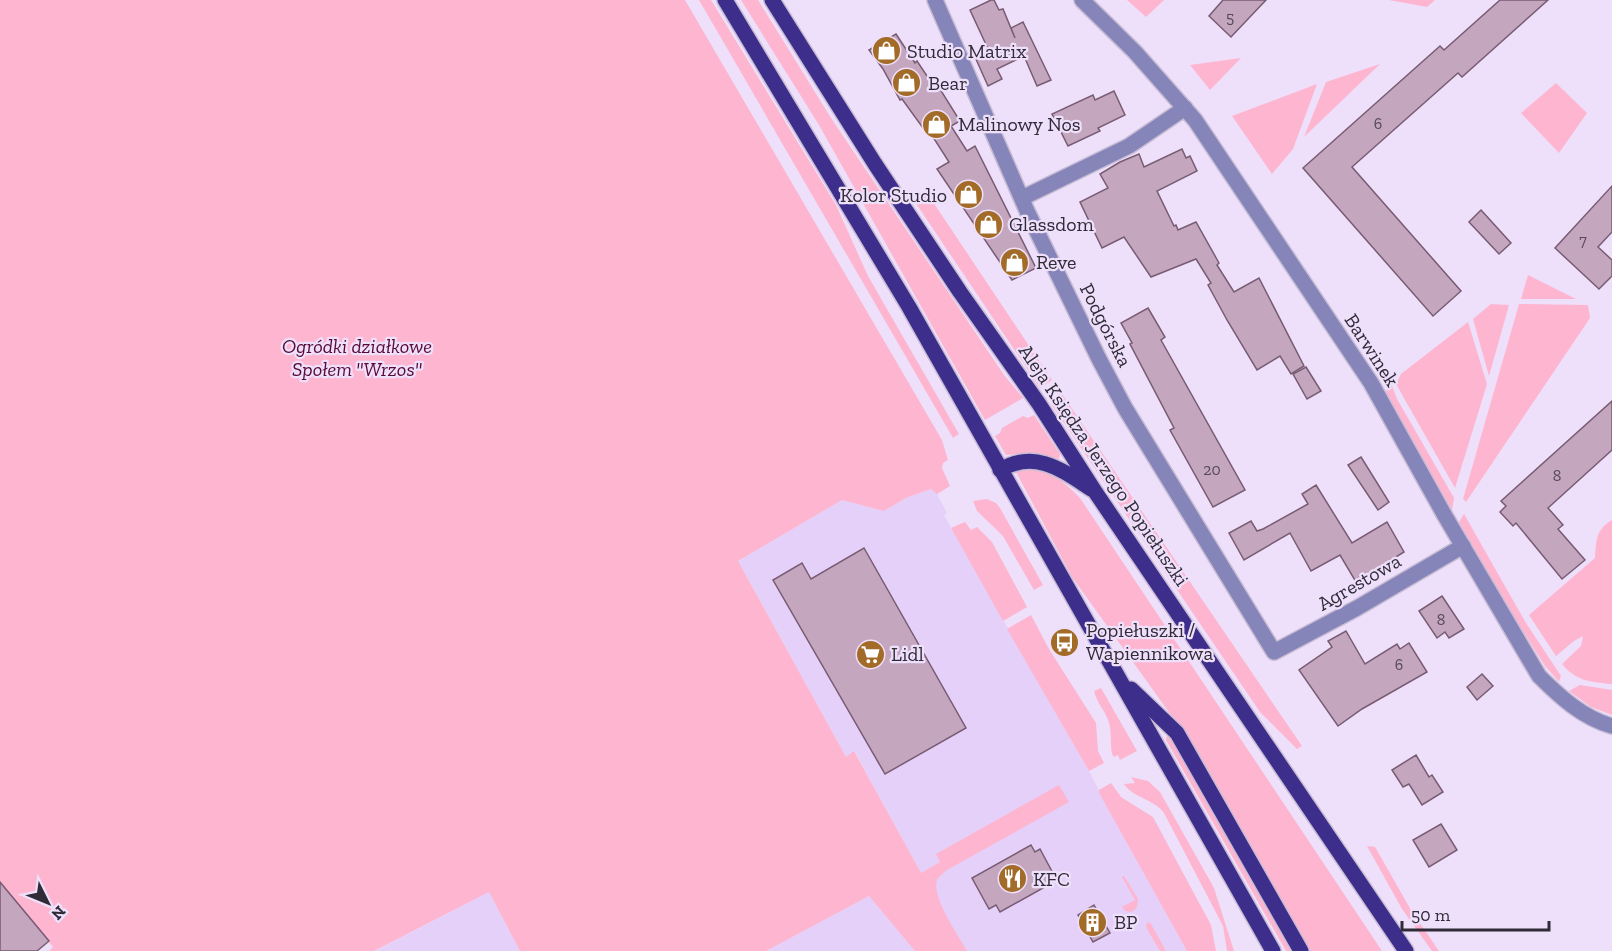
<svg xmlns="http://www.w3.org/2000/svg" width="1612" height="951" font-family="'Zilla Slab',serif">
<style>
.built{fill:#e5d0f9}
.green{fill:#feb5d0}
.building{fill:#c4a6bf;stroke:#785c73;stroke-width:1.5}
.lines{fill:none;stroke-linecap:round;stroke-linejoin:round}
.minor-casing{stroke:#c8bcd4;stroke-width:18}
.major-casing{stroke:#c8bcd4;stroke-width:18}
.minor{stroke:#8585ba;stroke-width:15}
.major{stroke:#3e2e8c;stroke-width:15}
.labels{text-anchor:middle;stroke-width:4.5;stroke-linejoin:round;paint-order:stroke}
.number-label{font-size:16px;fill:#564959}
.poi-label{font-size:20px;fill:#312a37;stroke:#eee0fb;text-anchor:start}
.street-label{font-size:20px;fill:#312a37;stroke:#eee0fb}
.park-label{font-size:20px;font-style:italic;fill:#580832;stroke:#eee0fb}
</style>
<rect width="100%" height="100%" fill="#eee0fb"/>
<g class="built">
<polygon points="931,489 937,494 947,513 944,515 951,528 1089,771 1099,790 1099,793 1187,951 963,951 855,752 846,757 738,561 842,500 884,511 906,498"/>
<polygon points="489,892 520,951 375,951"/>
<polygon points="869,896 915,951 766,951 811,927"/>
</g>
<g class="green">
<path d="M0,0H685L942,440L948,460L943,463L942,468L950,486L937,494L931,489L906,498L884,511L842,500L738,561L846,757L854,751L921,873L940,862L936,854L1059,785L1069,802L947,870C943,873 939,876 937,880C931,897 959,936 967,951H915L869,896L766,951H520L489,892L374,951H49L53,947L0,884Z"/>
<polygon points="699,0 711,0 836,205 868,276 959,434 953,438"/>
<polygon points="741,0 758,0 831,118 1004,375 1023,398 985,420 819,125"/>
<polygon points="1127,0 1164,0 1146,17"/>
<polygon points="1389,0 1435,0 1427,7"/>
<polygon points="1241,58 1210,90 1190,65"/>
<polygon points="1380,64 1304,137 1326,82"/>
<polygon points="1556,83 1587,113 1559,153 1521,113"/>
<polygon points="1317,84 1293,149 1272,174 1232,116"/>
<polygon points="925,190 1052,380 1040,388 913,199"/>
<polygon points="1528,275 1576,299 1521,299"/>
<polygon points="1491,304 1509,305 1489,376 1473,319"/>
<polygon points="1519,304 1588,305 1590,318 1466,502 1463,499"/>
<polygon points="1468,322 1487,384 1455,488 1396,384 1401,374"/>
<polygon points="1390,381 1397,399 1454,498 1452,510 1391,405 1386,392"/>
<polygon points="1059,394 1063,395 1066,400 1302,746 1297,749 1260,712 1051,404"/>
<polygon points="1034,415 1060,454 1059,459 1033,453 1006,455 995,436 1000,433 1002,428 1023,416 1028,418"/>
<path d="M1026,469C1049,470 1064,481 1080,498L1382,951H1308L1181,729L1072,577L1016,472L1015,470Z"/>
<polygon points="987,499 996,503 1000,508 1043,585 1034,590 1003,536 977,511 973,501"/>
<polygon points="1464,514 1526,623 1561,676 1559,682 1545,666 1509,609 1459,522"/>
<path d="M1612,520V684C1590,682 1576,681 1562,664L1581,646L1583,636L1574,641L1556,656L1529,615L1595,558C1596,541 1596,529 1612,520Z"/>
<polygon points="965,522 971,530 977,527 992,542 1027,607 1003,621 951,528"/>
<polygon points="1031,615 1049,649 1096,723 1098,751 1104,763 1089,771 1007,629"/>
<polygon points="1580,685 1612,690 1612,715 1591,707 1569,691"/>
<path d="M1101,688L1137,751L1120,760L1118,755L1114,757L1112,754C1110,744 1112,733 1109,723C1106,711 1097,704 1094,691Z"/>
<polygon points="1167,736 1171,737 1293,951 1286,951 1166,740"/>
<path d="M1131,777L1148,781L1160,792L1214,888L1234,951H1227L1223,926L1164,813C1154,799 1133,798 1124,784L1135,783Z"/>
<polygon points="1111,783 1121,797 1153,817 1211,925 1216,951 1187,951 1099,793 1099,790"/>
<polygon points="1367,846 1375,847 1411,910 1439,951 1432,951 1402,909"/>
<polygon points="1124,876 1138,899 1137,907 1132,912 1125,911 1122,907 1135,900 1122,877"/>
<polygon points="1148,922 1151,924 1166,951 1160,951 1147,929 1146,925"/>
</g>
<g class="building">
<polygon points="991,0 994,0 999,10 1003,9 1015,38 1011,28 1023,22 1051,80 1037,86 1024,56 997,69 1002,79 988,86 975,57 989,51 970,10"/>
<polygon points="1223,0 1266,0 1231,37 1209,16"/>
<polygon points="1500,0 1548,0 1462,77 1458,73 1352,167 1461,291 1433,316 1303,168 1440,46 1444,50"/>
<polygon points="896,34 915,63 917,61 937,91 940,89 960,121 951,126 967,151 975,146 1036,268 1012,280 937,169 949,162 926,126 923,128 902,99 900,100 883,69 869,50"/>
<polygon points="1114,91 1125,115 1098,128 1100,131 1068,146 1052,114 1093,95 1095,100"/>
<polygon points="1182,149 1186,158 1190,156 1197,171 1157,191 1174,226 1176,225 1178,230 1196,222 1219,263 1217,265 1234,292 1259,278 1304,366 1291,374 1280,356 1257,370 1227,320 1208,285 1211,283 1196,259 1151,277 1124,237 1102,248 1080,202 1108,188 1100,174 1120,162 1139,154 1144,167"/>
<polygon points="1612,186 1612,232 1598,247 1612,260 1612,276 1599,289 1555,248"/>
<polygon points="1481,210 1511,243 1499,254 1469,222"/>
<polygon points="1148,308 1165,337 1161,340 1245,490 1213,507 1170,430 1174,428 1130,344 1132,343 1121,323"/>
<polygon points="1306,367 1321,391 1307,399 1293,374"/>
<polygon points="1612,401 1612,450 1548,508 1563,525 1558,529 1585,560 1562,579 1516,523 1513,526 1500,512 1506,506 1501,501"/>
<polygon points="1361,457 1389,502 1378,510 1348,465"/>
<polygon points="1316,485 1352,543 1387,522 1404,552 1356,582 1340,555 1311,571 1290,533 1244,560 1229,533 1251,521 1257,531 1263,529 1308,504 1302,494"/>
<polygon points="864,548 966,728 885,774 773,580 802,563 811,579"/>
<polygon points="1442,596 1464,629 1449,638 1445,632 1437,638 1419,611"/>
<polygon points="1346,631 1365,664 1397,644 1400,649 1409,643 1427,672 1362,709 1338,726 1299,670 1332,647 1328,641"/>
<polygon points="1482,674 1493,686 1477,700 1467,687"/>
<polygon points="1416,755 1429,777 1432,775 1443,792 1422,805 1409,784 1403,787 1392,770"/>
<polygon points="1441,824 1457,850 1429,867 1413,840"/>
<polygon points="1031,845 1035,852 1040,849 1055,877 1050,880 1052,883 1000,912 996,905 989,909 972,878"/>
<polygon points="0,882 49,941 37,951 0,951"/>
<polygon points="1094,905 1110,933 1093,942 1078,915"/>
</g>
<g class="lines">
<defs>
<g id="minor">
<polyline points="935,0 1027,211 1099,359 1125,408 1274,652 1357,608 1463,546"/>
<path d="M1082,0L1135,52L1195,120L1371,383L1445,516L1539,676C1560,697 1583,718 1612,726"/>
<polyline points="1022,198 1129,146 1185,108"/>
</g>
<g id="major">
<polyline points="725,0 909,307 1273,951"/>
<polyline points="772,0 875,164 960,292 1039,404 1096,493 1406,951"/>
<path d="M1000,470C1035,449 1062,470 1091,489"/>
<polyline points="1131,689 1177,733 1301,951"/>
</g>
</defs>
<use href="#minor" class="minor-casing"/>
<use href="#major" class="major-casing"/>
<use href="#minor" class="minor"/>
<use href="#major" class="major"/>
</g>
<defs>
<symbol id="shop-disc" viewBox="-11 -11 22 22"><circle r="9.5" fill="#a36b28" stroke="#eee0fb"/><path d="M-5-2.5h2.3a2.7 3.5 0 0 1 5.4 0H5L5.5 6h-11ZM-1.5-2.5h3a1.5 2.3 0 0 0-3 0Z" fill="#fff"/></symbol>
<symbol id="bus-disc" viewBox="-11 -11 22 22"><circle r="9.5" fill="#a36b28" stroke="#eee0fb"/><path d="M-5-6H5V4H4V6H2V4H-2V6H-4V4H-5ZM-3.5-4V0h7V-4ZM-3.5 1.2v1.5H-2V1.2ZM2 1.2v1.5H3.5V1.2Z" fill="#fff"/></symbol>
<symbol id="supermarket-disc" viewBox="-11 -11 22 22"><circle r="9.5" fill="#a36b28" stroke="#eee0fb"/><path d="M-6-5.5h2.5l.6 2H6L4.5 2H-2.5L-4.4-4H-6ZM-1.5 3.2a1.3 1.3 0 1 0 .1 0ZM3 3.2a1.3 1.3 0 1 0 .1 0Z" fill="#fff"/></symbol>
<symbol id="restaurant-disc" viewBox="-11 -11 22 22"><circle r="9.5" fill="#a36b28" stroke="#eee0fb"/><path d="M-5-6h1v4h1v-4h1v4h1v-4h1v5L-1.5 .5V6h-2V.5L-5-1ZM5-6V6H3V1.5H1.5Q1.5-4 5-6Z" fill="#fff"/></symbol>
<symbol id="building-disc" viewBox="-11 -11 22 22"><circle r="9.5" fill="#a36b28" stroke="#eee0fb"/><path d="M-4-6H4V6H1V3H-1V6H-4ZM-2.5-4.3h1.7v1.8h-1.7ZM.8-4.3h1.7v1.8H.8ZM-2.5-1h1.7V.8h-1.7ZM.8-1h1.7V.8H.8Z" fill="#fff"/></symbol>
</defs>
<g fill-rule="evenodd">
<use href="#shop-disc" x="870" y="34" width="33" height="33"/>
<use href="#shop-disc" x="890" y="66" width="33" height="33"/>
<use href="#shop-disc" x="920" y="108" width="33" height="33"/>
<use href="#shop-disc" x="952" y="178" width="33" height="33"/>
<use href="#shop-disc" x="972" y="208" width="33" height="33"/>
<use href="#shop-disc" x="998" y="246" width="33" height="33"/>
<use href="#bus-disc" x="1048" y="626" width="33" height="33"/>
<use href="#supermarket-disc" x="854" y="638" width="33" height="33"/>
<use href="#restaurant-disc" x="996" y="862" width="33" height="33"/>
<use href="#building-disc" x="1076" y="906" width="33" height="33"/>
</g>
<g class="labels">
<g class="number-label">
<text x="1230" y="23">5</text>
<text x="1378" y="129">6</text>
<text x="1583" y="246">7</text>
<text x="1212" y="475">20</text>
<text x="1557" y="481">8</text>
<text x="1441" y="625">8</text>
<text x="1399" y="670">6</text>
</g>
<g class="poi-label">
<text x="907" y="58">Studio Matrix</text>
<text x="928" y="90">Bear</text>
<text x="958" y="131">Malinowy Nos</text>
<text x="947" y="202" text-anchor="end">Kolor Studio</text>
<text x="1009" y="231">Glassdom</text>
<text x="1036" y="269">Reve</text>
<text x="1086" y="637">Popiełuszki /<tspan x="1086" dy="23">Wapiennikowa</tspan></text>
<text x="891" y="661">Lidl</text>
<text x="1033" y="886">KFC</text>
<text x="1114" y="929">BP</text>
</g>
<g class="street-label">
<text transform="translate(1106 325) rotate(63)" y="7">Podgórska</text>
<text transform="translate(1372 350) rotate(57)" y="7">Barwinek</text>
<text transform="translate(1104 465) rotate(56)" y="7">Aleja Księdza Jerzego Popiełuszki</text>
<text transform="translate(1359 582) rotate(-30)" y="7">Agrestowa</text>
</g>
<g class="park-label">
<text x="357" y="353">Ogródki działkowe<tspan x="357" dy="23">Społem "Wrzos"</tspan></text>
</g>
</g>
<g transform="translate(48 903) rotate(133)" stroke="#eee0fb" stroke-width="4.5" paint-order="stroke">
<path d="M0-4.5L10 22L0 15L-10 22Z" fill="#312a37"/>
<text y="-9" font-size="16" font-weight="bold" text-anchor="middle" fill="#312a37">N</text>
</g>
<path d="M1402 921v9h147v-9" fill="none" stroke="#312a37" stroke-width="3"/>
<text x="1411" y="921" font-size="18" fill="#312a37" stroke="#eee0fb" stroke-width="4.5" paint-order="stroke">50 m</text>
</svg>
